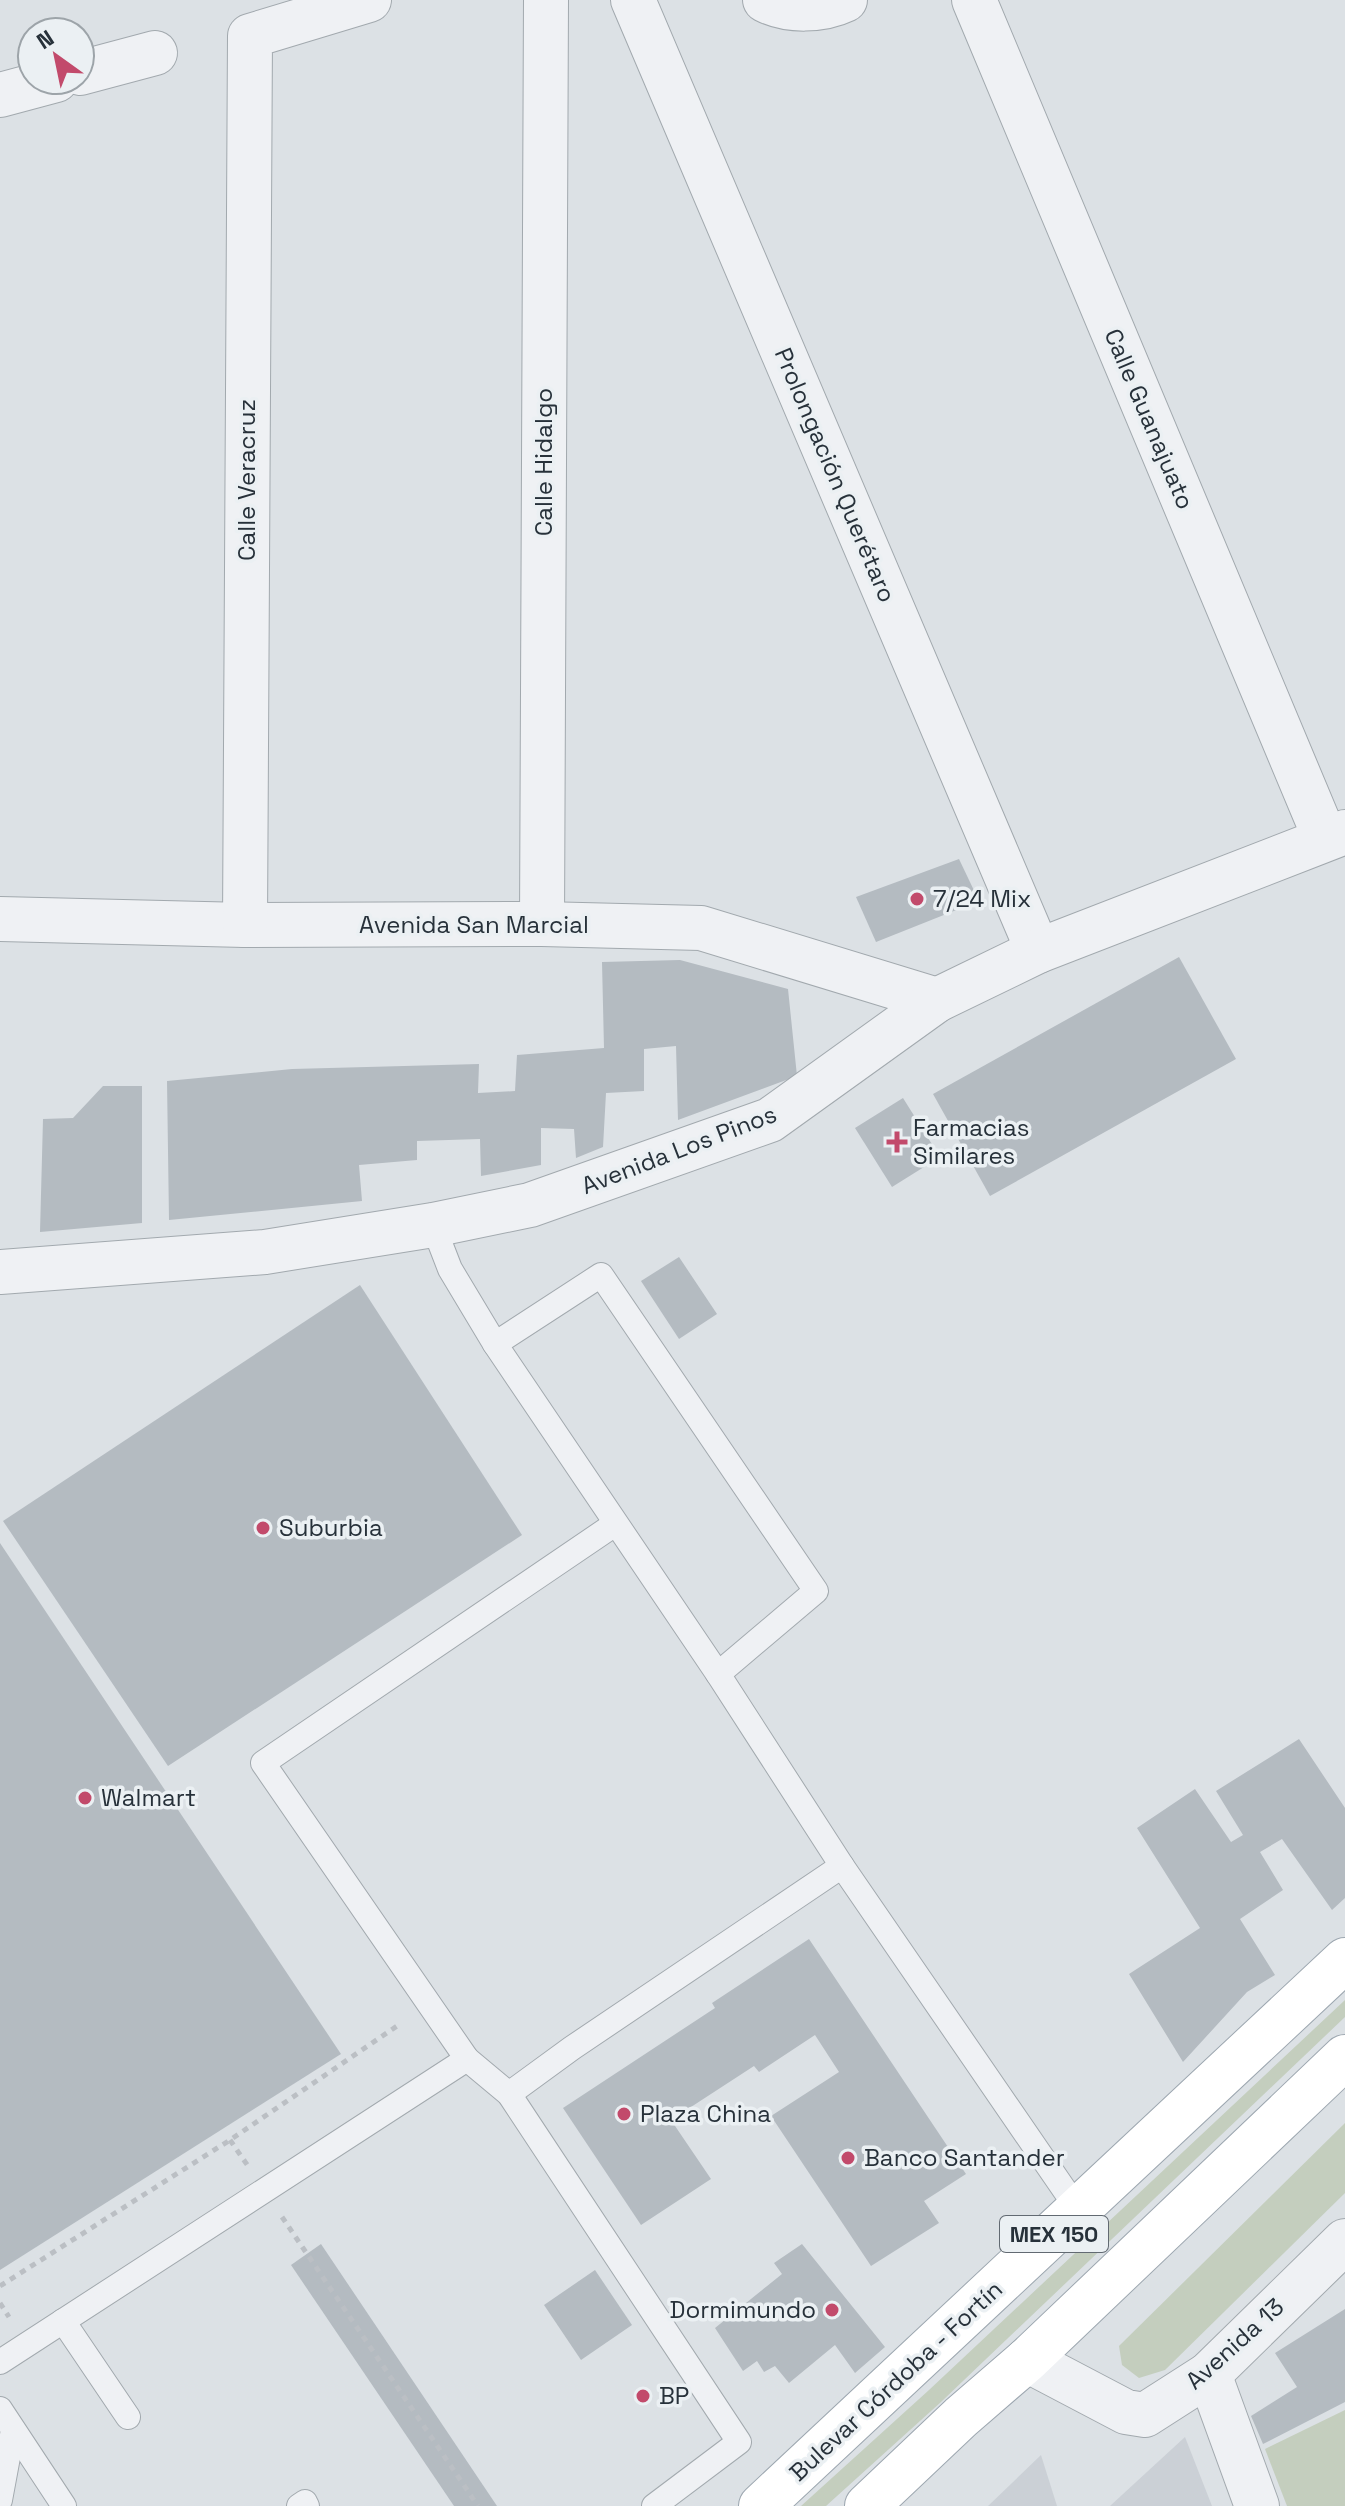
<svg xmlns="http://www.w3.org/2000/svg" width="1345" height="2506" font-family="'Space Grotesk',sans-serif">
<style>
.built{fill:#cbd0d6}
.green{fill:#c4cebe}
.building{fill:#b4bbc1}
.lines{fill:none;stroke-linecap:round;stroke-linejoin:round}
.service-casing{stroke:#a2a9ae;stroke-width:26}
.minor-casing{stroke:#a2a9ae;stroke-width:46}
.primary-casing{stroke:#9da7b0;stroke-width:46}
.path{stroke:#bbbfc4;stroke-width:5;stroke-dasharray:6 6;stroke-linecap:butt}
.service{stroke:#eff1f4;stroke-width:24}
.minor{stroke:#eff1f4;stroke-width:44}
.primary{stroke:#fff;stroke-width:44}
.poi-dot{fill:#c24a6b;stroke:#ebf0f3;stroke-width:3}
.labels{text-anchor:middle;stroke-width:7;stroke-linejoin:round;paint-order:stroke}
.shield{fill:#ebf0f3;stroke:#626a72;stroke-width:2}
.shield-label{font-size:22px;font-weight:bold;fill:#27313a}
.street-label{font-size:24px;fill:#27313a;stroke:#ebf0f3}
.poi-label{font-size:24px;fill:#27313a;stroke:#ebf0f3;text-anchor:start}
</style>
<rect width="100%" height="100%" fill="#dce1e5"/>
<g class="built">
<polygon points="1185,2437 1212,2506 1110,2506"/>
<polygon points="1041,2455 1057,2506 988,2506"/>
</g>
<g class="green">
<polygon points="1345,2000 1345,2017 941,2402 826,2506 801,2506 929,2390"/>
<polygon points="1345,2123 1345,2193 1165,2370 1139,2378 1122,2365 1119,2346"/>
<polygon points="1345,2410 1345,2506 1287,2506 1265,2449"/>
</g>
<g class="building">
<polygon points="959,859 979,901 876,942 856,897"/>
<polygon points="1179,957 1236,1059 990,1196 933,1094"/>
<polygon points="680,960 788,989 797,1076 678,1120 676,1046 644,1049 644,1091 606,1093 603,1147 576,1158 574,1129 541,1128 541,1165 481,1176 480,1139 417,1141 417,1160 359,1165 362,1201 169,1220 167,1081 292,1069 479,1064 478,1093 515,1091 517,1055 604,1048 602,962"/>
<polygon points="103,1086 142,1086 142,1223 40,1232 43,1119 73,1118"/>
<polygon points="903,1098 940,1157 892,1187 855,1128"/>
<polygon points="679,1257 717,1314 679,1339 641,1281"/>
<polygon points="360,1285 522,1535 168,1766 3,1521"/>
<polygon points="0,1543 341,2054 0,2270"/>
<polygon points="1299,1739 1345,1808 1345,1898 1332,1910 1282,1839 1260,1852 1283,1890 1240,1919 1275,1975 1247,1992 1183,2062 1129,1974 1200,1928 1137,1828 1195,1789 1231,1842 1243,1835 1216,1791"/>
<polygon points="809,1939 966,2174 924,2201 939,2223 871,2266 771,2116 839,2072 815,2035 759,2072 754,2066 671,2120 711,2179 641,2225 563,2108 715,2008 712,2003"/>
<polygon points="321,2244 497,2506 454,2506 291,2265"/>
<polygon points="802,2244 885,2347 855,2373 835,2345 789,2383 775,2366 764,2372 757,2361 743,2371 715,2328 782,2274 774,2263"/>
<polygon points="595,2270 632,2325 581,2360 544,2305"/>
<polygon points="1345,2309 1345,2402 1263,2444 1251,2416 1297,2387 1275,2353"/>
</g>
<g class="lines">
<defs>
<g id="service">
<polyline points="433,1225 450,1269 495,1344 718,1674 842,1866 1079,2211"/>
<polyline points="495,1344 601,1275 816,1591 718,1674"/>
<polyline points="615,1524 263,1763 467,2059 509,2094 739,2442 654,2506"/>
<polyline points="509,2094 572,2048 842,1866"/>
<polyline points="63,2321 128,2417"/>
<polyline points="0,2362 467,2059"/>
<polyline points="0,2409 64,2506"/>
<polyline points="0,2500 13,2430"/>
<polyline points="299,2506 305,2502 307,2506"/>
</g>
<g id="minor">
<polyline points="633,0 1038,951"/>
<path d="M765,0C788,12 822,11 845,0"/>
<polyline points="974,0 1325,838"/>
<polyline points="80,73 155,53"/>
<polyline points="0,95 56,80"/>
<polyline points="0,919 245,925 542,924 701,928 937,1000"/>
<polyline points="542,924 546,0"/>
<polyline points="245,925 250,36 369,0"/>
<polyline points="0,1272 265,1252 433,1225 530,1205 770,1120 937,1000 1038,951 1345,832"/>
<polyline points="1027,2360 1126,2412 1145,2415 1209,2374 1345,2241"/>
<polyline points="1209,2374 1257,2506"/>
</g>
<g id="primary">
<polyline points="761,2506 1345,1960"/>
<polyline points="867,2506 961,2417 1027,2360 1345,2057"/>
</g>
</defs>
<use href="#service" class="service-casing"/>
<use href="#minor" class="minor-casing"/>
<use href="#primary" class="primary-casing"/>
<g class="path">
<polyline points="230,2140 248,2166"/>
<polyline points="282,2217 478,2506"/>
<polyline points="0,2286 230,2140 397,2026"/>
<polyline points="0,2303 9,2317"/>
</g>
<use href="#service" class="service"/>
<use href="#minor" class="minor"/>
<use href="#primary" class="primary"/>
</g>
<g class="poi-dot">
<circle cx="917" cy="899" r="8"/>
<path d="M893 1130h8v8h8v8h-8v8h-8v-8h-8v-8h8z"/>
<circle cx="263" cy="1528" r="8"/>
<circle cx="85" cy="1798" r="8"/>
<circle cx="624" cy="2114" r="8"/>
<circle cx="848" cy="2158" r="8"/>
<circle cx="832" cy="2310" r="8"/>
<circle cx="643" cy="2396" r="8"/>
</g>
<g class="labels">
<rect class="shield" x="1000" y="2216" width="108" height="36" rx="6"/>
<g class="shield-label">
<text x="1054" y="2242">MEX 150</text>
</g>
<g class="street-label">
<text transform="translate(1149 419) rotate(67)" y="8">Calle Guanajuato</text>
<text transform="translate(544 462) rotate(-90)" y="8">Calle Hidalgo</text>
<text transform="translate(835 475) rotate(67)" y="8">Prolongación Querétaro</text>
<text transform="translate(247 480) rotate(-90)" y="8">Calle Veracruz</text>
<text x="474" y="933">Avenida San Marcial</text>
<text transform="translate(679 1150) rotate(-21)" y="8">Avenida Los Pinos</text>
<text transform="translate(1235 2344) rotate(-42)" y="8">Avenida 13</text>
<text transform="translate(896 2381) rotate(-43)" y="8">Bulevar Córdoba - Fortín</text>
</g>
<g class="poi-label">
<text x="933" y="907">7/24 Mix</text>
<text x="913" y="1136">Farmacias<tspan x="913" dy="28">Similares</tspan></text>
<text x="279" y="1536">Suburbia</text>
<text x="101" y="1806">Walmart</text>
<text x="640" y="2122">Plaza China</text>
<text x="864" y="2166">Banco Santander</text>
<text x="816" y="2318" text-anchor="end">Dormimundo</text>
<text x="659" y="2404">BP</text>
</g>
</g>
<g transform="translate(56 56) rotate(327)"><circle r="38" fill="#ebf0f3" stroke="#9da4a9" stroke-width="2"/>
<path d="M0-6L14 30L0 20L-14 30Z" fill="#c24a6b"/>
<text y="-12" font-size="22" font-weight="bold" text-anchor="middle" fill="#27313a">N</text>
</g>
</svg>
